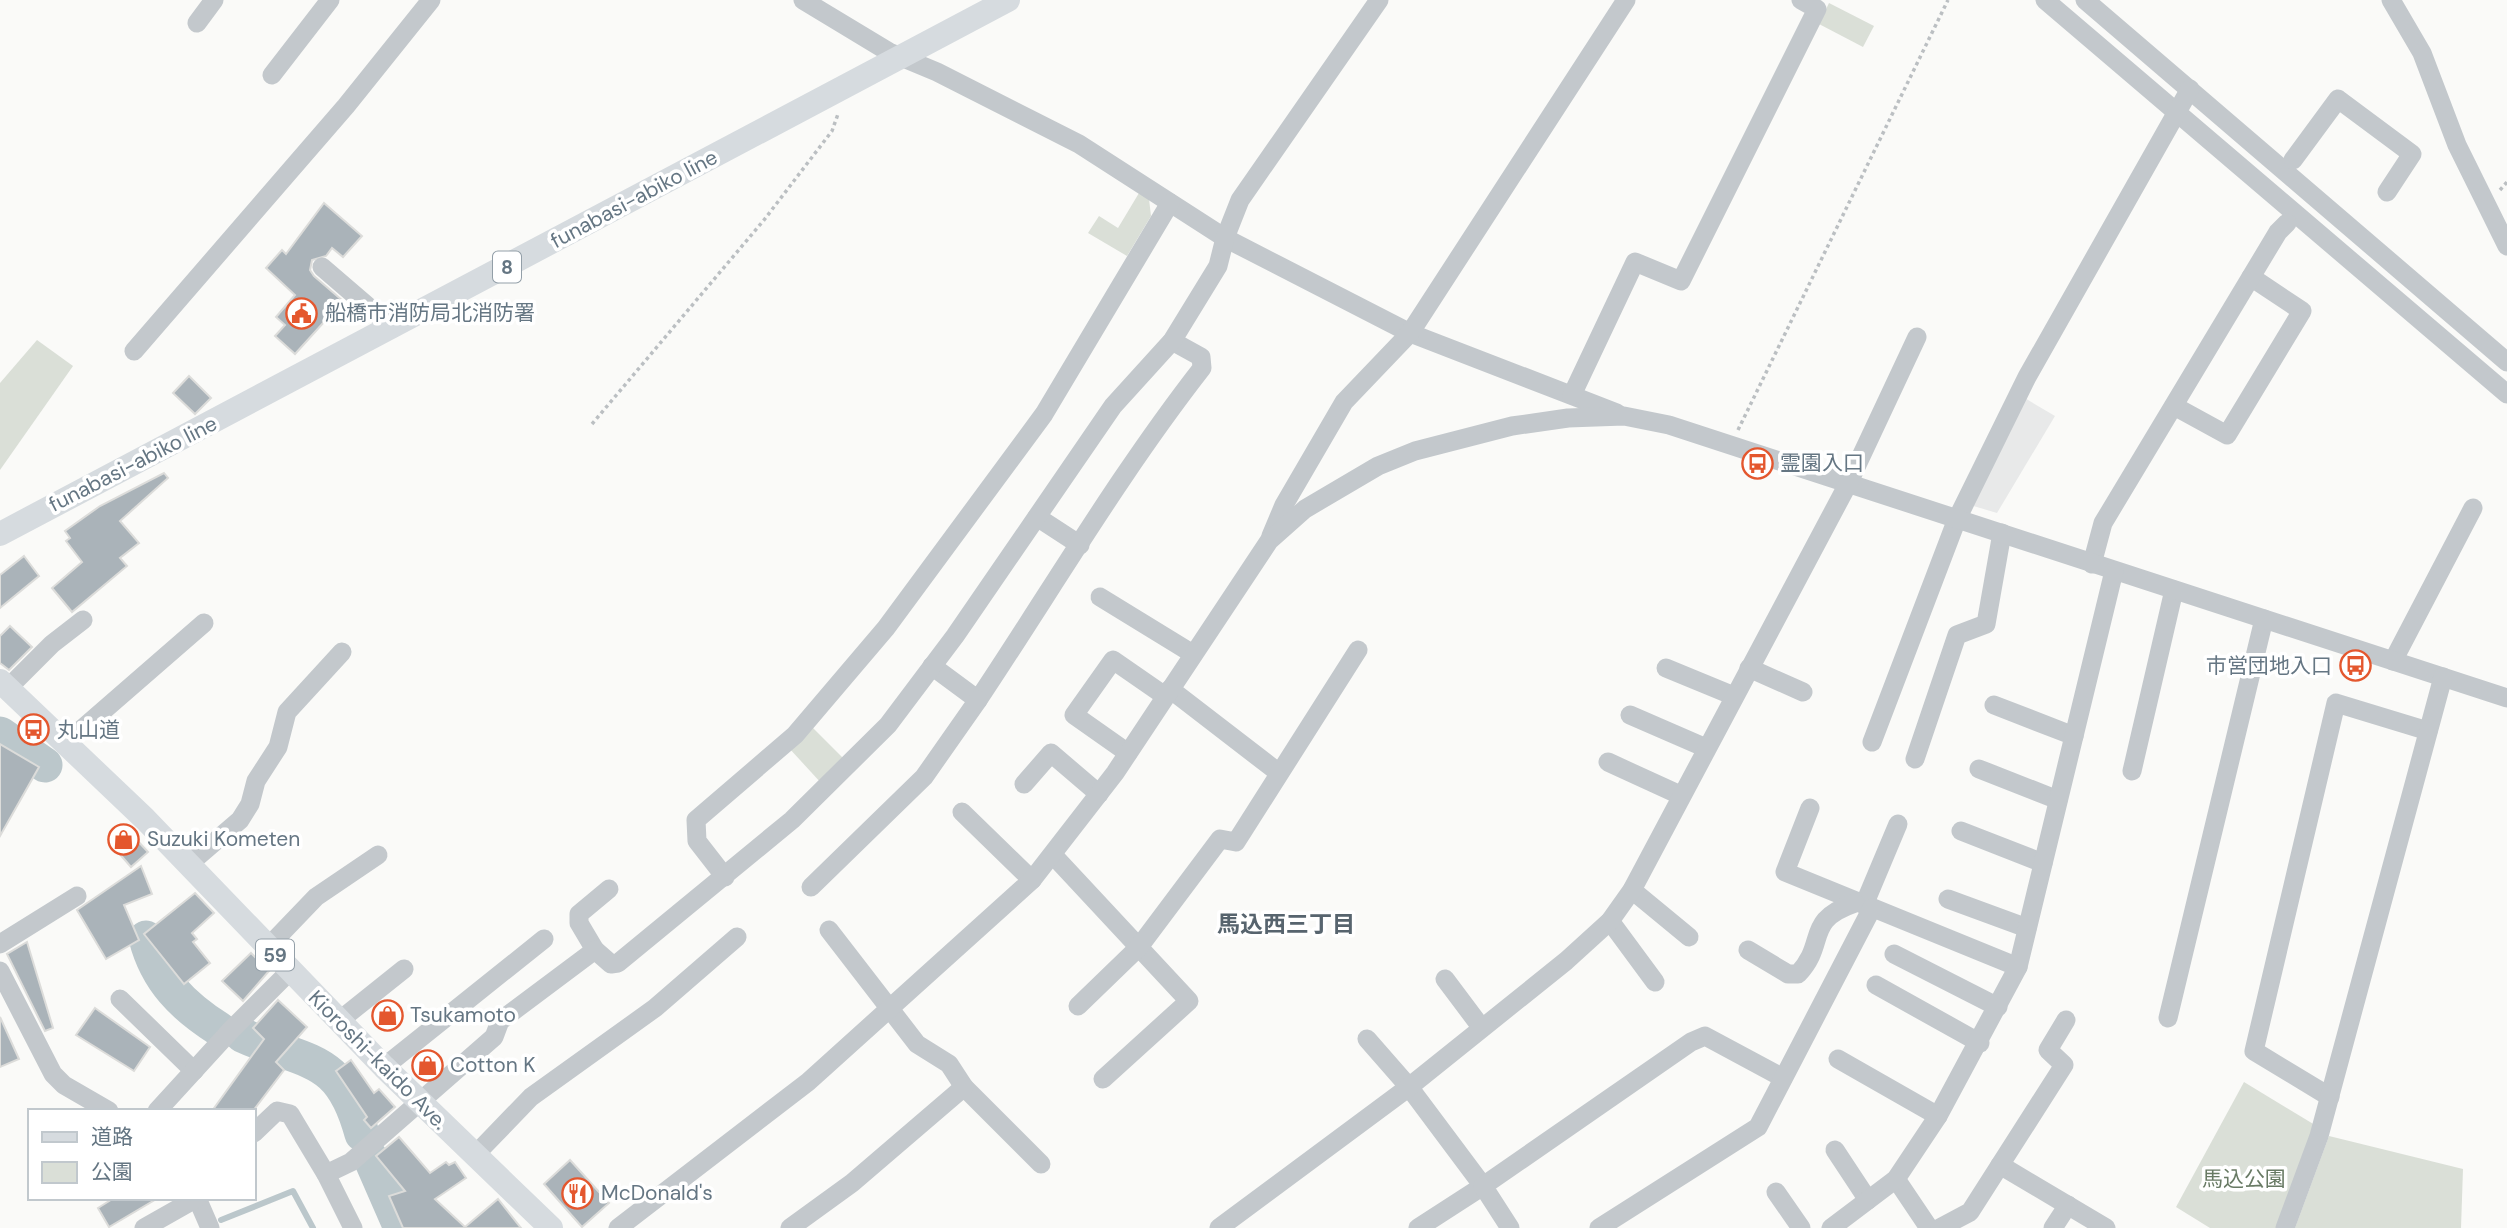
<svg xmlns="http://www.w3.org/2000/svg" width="2507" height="1228" font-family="'DM Sans','Noto Sans JP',sans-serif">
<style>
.built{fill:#e8e9e9}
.green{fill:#dadfd7}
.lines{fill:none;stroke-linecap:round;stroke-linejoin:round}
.stream{stroke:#bbc7cb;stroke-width:6}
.river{stroke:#bbc7cb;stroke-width:35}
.building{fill:#aab3b9;stroke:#dcdcda;stroke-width:2}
.path{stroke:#bbbfc2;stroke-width:3.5;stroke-dasharray:3.5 3.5;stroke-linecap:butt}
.minor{stroke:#c3c8cc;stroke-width:19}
.major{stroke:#d6dbdf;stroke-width:24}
.labels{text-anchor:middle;stroke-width:7;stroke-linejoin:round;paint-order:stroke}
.shield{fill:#fff;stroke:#939fa8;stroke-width:2}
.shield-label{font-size:19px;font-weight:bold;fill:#657683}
.street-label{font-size:21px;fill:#657683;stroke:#fff}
.poi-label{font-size:21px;fill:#657683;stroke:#fff;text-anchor:start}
.park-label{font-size:21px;fill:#687a64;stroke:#fff}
.neighbourhood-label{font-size:23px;font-weight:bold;fill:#57646e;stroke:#fff}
</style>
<rect width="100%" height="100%" fill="#fafaf8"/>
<polygon class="built" points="2011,390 2055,416 1997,513 1960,502"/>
<g class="green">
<polygon points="1829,3 1874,26 1863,47 1819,24"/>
<polygon points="1139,193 1149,199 1151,216 1127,256 1088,233 1099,216 1118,228"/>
<polygon points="37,340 73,366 0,470 0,383"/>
<polygon points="812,727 845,760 822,784 789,748"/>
<polygon points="2244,1082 2315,1125 2277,1228 2210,1228 2176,1207"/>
<polygon points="2329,1136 2463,1169 2461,1228 2295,1228"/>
</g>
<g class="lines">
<polyline class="stream" points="221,1220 293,1191 313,1228"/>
<g class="river">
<polyline points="0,734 45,765"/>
<path d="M146,938C157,981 183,1006 219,1029"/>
<path d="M242,1035C307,1065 340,1053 362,1134"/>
<polyline points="370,1157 401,1228"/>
</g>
</g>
<g class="building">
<polygon points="324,203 362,236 343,257 332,248 326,256 312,260 310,270 314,276 343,301 295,354 275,336 285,325 276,317 295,295 266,268 282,250 286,254"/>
<polygon points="189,376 211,398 195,414 173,393"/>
<polygon points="164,473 168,478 120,521 139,543 120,558 127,566 72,612 52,588 82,562 66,541 70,538 65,531 100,506"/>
<polygon points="24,556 39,576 0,608 0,575"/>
<polygon points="10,626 32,647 9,670 0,663 0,636"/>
<polygon points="0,744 39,767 0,836"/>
<polygon points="135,838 148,852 131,867 118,852"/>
<polygon points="141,866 152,894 124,905 139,940 106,959 77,910"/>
<polygon points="195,893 214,913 192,933 197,939 193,942 210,963 184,984 144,934"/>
<polygon points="27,942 53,1028 45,1031 7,954"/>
<polygon points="251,953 269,971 243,1001 222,981"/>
<polygon points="278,1000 307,1027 276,1062 284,1070 253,1111 212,1111 264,1039 253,1028"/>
<polygon points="95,1008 150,1047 134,1071 76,1035"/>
<polygon points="0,1017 19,1059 0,1067"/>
<polygon points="351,1060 374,1093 379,1089 395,1107 371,1128 364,1120 367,1117 336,1071"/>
<polygon points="399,1137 430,1173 446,1162 449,1165 455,1162 466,1178 435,1199 465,1227 498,1199 521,1228 403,1228 389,1196 405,1191 376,1156"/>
<polygon points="570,1160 609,1203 582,1227 544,1184"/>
<polygon points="114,1198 158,1198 109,1227 98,1208"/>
</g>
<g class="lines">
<g class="path">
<polyline points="2500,190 2507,182"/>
<polyline points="592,424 764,220 832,131 838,114"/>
<polyline points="1738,430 1948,0"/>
</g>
<g class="minor">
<polyline points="803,0 889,52 937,72 1079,144 1225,238 1410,333 1617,413"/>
<polyline points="2045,0 2507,394"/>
<polyline points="2085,0 2507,362"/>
<polyline points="2391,0 2422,53 2457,145 2507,246"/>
<polyline points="197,23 214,0"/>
<polyline points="272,75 330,0"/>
<polyline points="2293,160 2338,99 2412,154 2387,192"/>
<polyline points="322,267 393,328"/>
<polyline points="134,351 346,106 431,0"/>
<polyline points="1572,395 1635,262 1681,281 1817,9 1801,0"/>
<polyline points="2174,406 2227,435 2302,311 2251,277"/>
<polyline points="1037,517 1080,545"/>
<polyline points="1271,536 1284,505 1344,402 1410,333 1626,0"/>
<polyline points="2092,564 2103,523 2278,232 2287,223"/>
<polyline points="1100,597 1193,654"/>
<polyline points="2393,661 2473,508"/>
<path d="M932,666L978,700C1052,589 1120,473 1202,368L1201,357L1172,341"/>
<polyline points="1666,668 1734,696"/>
<polyline points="1749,668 1803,692"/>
<polyline points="8,688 52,644 83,620"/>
<polyline points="1170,689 1279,773"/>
<polyline points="1994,705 2074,736"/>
<polyline points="1630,715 1706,748"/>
<polyline points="1872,742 1957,519 2027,377 2190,89"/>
<polyline points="66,743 204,623"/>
<polyline points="1128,753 1074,715 1113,660 1165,696"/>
<polyline points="1915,759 1957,635 1986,624 2002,533"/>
<polyline points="1608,762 1680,795"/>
<polyline points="1979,769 2058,800"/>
<polyline points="2132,771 2174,590"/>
<polyline points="1024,784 1051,753 1099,794"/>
<polyline points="1810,808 1785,872 2018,967"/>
<polyline points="962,812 1032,880"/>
<polyline points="1961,831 2043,863"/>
<polyline points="1053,855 1189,1001 1103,1079"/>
<polyline points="190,863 240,820 250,804 256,781 278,747 287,712 342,652"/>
<polyline points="725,877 697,841 696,820 795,735 886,628 1044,414 1170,203"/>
<polyline points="811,887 924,777 978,700"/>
<polyline points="1632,890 1689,937"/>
<polyline points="1948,899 2027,928"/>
<polyline points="1864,905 1898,824"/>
<polyline points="1610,921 1655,982"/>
<polyline points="829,930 917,1044 949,1064 964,1087 1041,1164"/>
<polyline points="0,944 77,896"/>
<polyline points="268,947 316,897 378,855"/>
<polyline points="595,950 579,923 579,914 609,889"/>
<path d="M1748,950L1788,974H1798C1828,942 1803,921 1855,903"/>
<polyline points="1894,954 1998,1007"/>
<polyline points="0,971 53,1074 64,1085 109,1111"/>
<polyline points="1445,979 1481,1027"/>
<polyline points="1876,985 1980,1043"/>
<polyline points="120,999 194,1071"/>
<polyline points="1078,1006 1139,947 1220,839 1236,842 1358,650"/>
<polyline points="2168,1018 2264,619"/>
<polyline points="339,1021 404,969"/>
<polyline points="1367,1039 1409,1087 1483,1186 1418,1228"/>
<polyline points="1838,1059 1938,1116"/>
<polyline points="384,1067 544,939"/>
<polyline points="2330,1097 2254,1051 2336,703 2428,731"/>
<polyline points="157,1111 232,1029 290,971"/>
<polyline points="254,1133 277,1111 290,1114 326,1174 353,1228"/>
<polyline points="1835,1150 1868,1200"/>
<polyline points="475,1155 531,1097 655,1008 737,937"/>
<polyline points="2000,1165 2106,1228"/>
<polyline points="326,1174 351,1162 494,1037 500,1021 595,950 611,964 618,963 792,820 888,725 955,636 1113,406 1172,341 1218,266 1225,238 1240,200 1379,0"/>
<polyline points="1896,1179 1929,1228"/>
<polyline points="1776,1192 1801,1228"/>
<polyline points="197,1198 210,1228"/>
<polyline points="144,1228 197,1198"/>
<polyline points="618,1228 808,1082 1032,880 1115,773 1269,541 1305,509 1378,466 1415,451 1512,426 1568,418 1624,416 1669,425 2507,698"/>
<polyline points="790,1228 852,1183 964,1087"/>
<polyline points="1219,1228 1409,1087 1566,961 1610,921 1632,890 1849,482 1917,337"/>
<polyline points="1510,1228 1483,1186 1691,1042 1705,1036 1783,1078"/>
<polyline points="1599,1228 1758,1127 1872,908"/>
<polyline points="1831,1228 1896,1179 1938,1116 2018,967 2114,571"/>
<polyline points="1940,1228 1970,1212 2064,1065 2048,1050 2066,1020"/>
<polyline points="2053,1228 2068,1205"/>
<polyline points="2285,1228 2319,1136 2443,677"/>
</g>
<g class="major">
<polyline points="0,534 1008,0"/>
<polyline points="0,681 145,819 384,1067 551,1228"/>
</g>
</g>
<defs>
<symbol id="civic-ring" viewBox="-11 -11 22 22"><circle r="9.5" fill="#fff" stroke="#e4572e" stroke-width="1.5"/><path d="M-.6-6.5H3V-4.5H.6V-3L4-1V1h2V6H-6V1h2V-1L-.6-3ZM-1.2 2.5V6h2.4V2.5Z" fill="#e4572e"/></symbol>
<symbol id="bus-ring" viewBox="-11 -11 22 22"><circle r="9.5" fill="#fff" stroke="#e4572e" stroke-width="1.5"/><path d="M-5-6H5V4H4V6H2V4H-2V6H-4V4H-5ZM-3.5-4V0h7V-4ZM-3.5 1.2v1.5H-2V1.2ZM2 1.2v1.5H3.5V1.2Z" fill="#e4572e"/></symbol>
<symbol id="shop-ring" viewBox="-11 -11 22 22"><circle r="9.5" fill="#fff" stroke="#e4572e" stroke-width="1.5"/><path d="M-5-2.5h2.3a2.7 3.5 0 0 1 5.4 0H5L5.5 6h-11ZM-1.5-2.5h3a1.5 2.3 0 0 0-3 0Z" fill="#e4572e"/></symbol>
<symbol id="restaurant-ring" viewBox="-11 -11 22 22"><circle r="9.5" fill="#fff" stroke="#e4572e" stroke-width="1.5"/><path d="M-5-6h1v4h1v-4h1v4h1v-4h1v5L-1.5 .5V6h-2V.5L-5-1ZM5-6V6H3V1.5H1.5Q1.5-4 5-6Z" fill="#e4572e"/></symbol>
</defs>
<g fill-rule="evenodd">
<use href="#civic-ring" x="284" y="296" width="35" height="35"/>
<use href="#bus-ring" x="1740" y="446" width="35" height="35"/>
<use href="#bus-ring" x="2338" y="648" width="35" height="35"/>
<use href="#bus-ring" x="16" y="712" width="35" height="35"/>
<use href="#shop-ring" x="106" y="822" width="35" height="35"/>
<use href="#shop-ring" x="370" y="998" width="35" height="35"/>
<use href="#shop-ring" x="410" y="1048" width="35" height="35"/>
<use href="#restaurant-ring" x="560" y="1176" width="35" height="35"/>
</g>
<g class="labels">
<g class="shield">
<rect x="493" y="251.5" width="28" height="31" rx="5"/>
<rect x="256" y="939.5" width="38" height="31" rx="5"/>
</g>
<g class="shield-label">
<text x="507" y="274">8</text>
<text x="275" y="962">59</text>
</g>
<g class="street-label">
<text transform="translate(634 199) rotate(-28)" y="7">funabasi-abiko line</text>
<text transform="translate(133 464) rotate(-27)" y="7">funabasi-abiko line</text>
<text transform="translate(378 1060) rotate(45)" y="7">Kioroshi-kaido Ave.</text>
</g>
<g class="poi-label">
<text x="325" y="320">船橋市消防局北消防署</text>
<text x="1780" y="470">霊園入口</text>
<text x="2332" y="673" text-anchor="end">市営団地入口</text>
<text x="57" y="737">丸山道</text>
<text x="147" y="846">Suzuki Kometen</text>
<text x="410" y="1022">Tsukamoto</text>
<text x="450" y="1072">Cotton K</text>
<text x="601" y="1200">McDonald's</text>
</g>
<g class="park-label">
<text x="2244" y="1186">馬込公園</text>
</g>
<g class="neighbourhood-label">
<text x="1286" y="932">馬込西三丁目</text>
</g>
</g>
<rect x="28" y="1109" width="228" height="91" fill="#ffffff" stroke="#c1c8cd" stroke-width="2"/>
<rect x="42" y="1132" width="35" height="10" fill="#d6dbdf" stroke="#c1c8cd" stroke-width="2"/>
<text x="91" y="1144" font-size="21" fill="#657683">道路</text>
<rect x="42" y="1162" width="35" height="21" fill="#dadfd7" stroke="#c1c8cd" stroke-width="2"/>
<text x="91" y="1179" font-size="21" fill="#657683">公園</text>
</svg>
